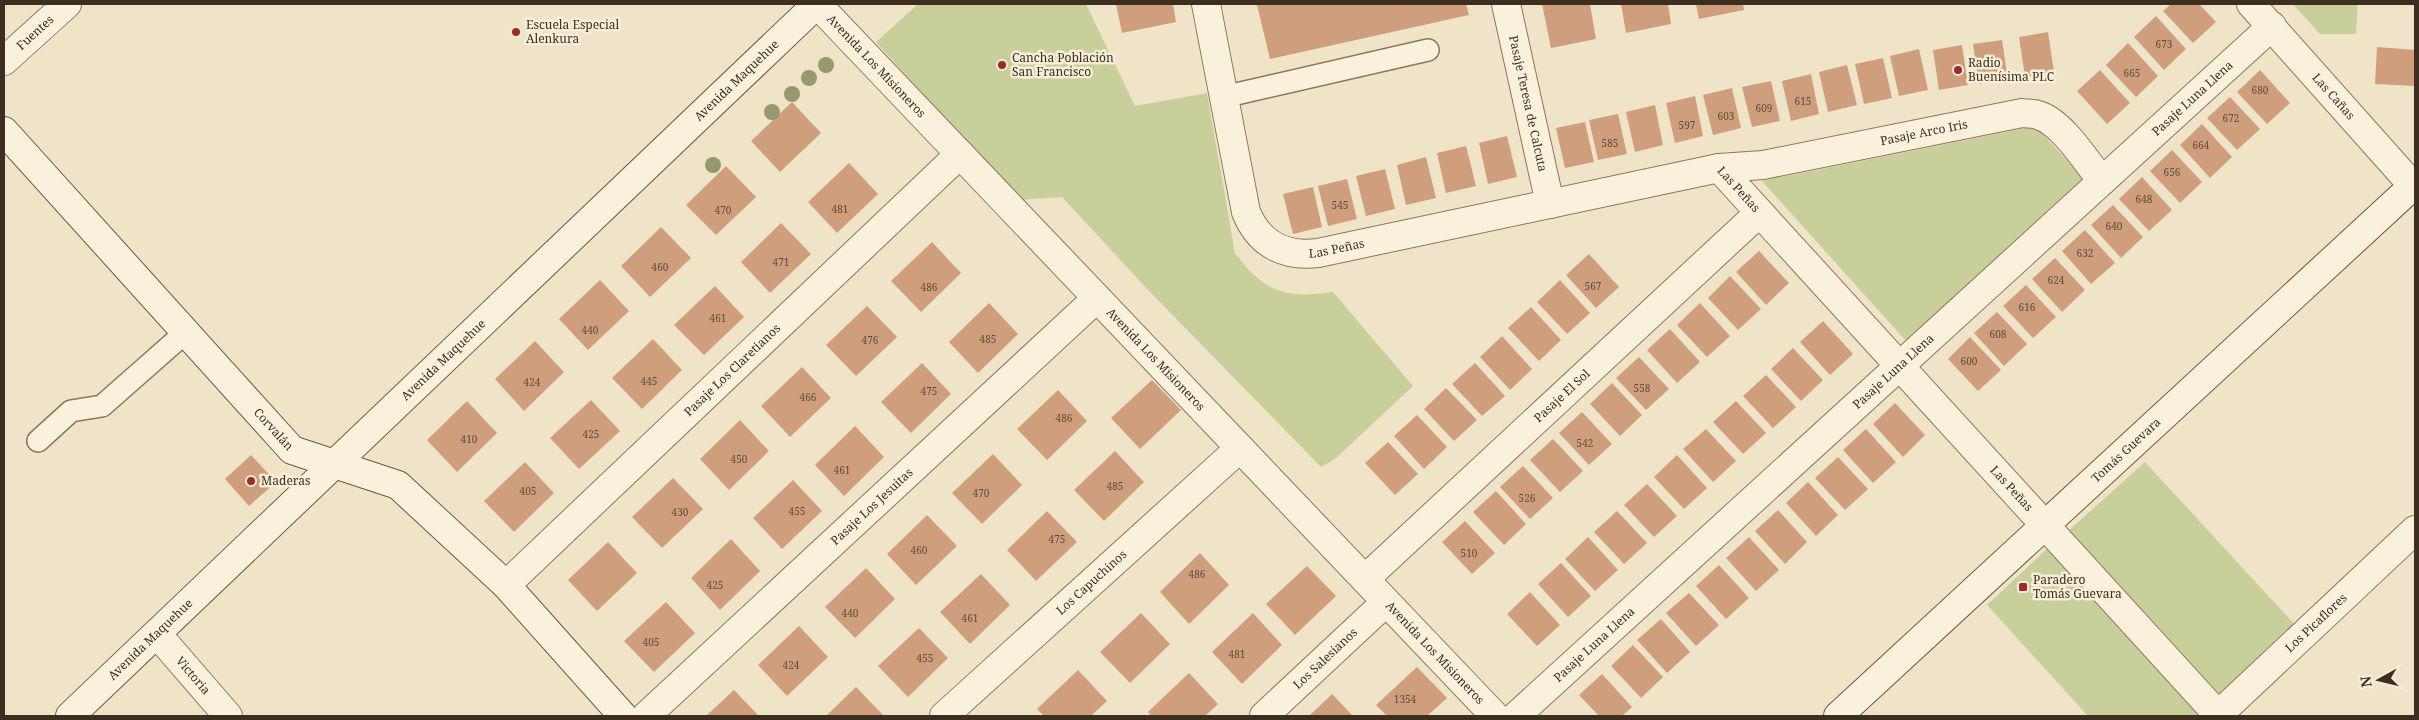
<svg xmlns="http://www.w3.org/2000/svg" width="2419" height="720" font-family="'Noto Serif',serif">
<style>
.green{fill:#c9cf9b}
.building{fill:#cf9f7d}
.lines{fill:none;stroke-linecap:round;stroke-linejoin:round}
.lane-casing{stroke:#8d765c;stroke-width:24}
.street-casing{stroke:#8d765c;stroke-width:30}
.secondary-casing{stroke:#6f573f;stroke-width:30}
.lane{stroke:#faf1dc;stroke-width:21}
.street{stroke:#faf1dc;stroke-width:28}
.secondary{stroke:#faf1dc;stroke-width:28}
.tree{fill:#96986f}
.poi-dot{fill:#9e2a2b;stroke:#f7eed8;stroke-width:2}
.labels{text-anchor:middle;stroke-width:5;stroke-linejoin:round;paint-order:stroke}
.number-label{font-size:10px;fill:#624a37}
.poi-label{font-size:12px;fill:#3d2e20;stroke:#f7eed8;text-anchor:start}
.street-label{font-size:12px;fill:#3d2e20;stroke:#f7eed8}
</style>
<rect width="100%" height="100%" fill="#f0e4c8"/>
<g class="green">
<path d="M918,4H1086L1135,106L1207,93L1235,253C1265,293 1286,299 1333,292L1413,386L1335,459L1321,467L1150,292L1062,197L1018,200L876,42Z"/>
<polygon points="2293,4 2358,4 2356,34 2320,34"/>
<polygon points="2035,126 2085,179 1907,342 1762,181"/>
<polygon points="2145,462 2298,628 2222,699 2067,532"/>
<polygon points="2052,544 2205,716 2088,716 1987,605"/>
</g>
<g class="building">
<polygon points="1116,4 1173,4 1176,22 1122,33"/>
<polygon points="1466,4 1469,15 1270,59 1257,5"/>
<polygon points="1542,4 1590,4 1596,39 1551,48"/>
<polygon points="1621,4 1668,4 1671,24 1626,33"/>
<polygon points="1696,4 1743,4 1744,10 1699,19"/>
<polygon points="2171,4 2199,4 2216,22 2193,43 2163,11"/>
<polygon points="2156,16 2186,49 2164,70 2134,37"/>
<polygon points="2048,32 2054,72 2025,77 2019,37"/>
<polygon points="2002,40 2008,80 1979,84 1973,44"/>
<polygon points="2128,43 2158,76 2136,97 2106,65"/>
<polygon points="1962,45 1968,85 1939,90 1933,50"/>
<polygon points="2377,47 2415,50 2415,86 2375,84"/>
<polygon points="1919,49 1928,90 1899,96 1890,56"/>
<polygon points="1883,58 1892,98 1864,104 1855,64"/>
<polygon points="1847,65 1857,105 1828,112 1819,72"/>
<polygon points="2100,70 2130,103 2107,124 2077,91"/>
<polygon points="2260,70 2290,103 2267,124 2237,92"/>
<polygon points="1811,74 1819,114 1791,121 1782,81"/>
<polygon points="1771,81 1780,121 1752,127 1742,87"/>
<polygon points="1732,88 1741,128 1713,135 1703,95"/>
<polygon points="1695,96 1703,136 1675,143 1666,103"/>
<polygon points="2230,97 2260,129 2237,150 2207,118"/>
<polygon points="792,102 821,133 780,172 751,141"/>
<polygon points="1655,105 1663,145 1635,152 1626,112"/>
<polygon points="1618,114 1627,154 1598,160 1589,120"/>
<polygon points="1585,122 1594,162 1565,168 1556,128"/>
<polygon points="2202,124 2232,157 2210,178 2180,145"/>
<polygon points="1507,136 1517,177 1488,184 1479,143"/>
<polygon points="1466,146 1476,186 1446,193 1437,153"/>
<polygon points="2172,150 2202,182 2180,203 2150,171"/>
<polygon points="1426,157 1436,198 1406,205 1397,165"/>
<polygon points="849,163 878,194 837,233 808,202"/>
<polygon points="726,166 756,197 716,235 686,205"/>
<polygon points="1385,169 1395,209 1366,216 1356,176"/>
<polygon points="2142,177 2172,210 2149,231 2119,199"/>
<polygon points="1347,179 1357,219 1328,226 1318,186"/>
<polygon points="1313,187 1322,227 1293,234 1283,194"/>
<polygon points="2113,205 2143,237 2121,258 2091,225"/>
<polygon points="781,223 811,254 770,293 741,262"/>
<polygon points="661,227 691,258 650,297 621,266"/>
<polygon points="2085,230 2115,263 2091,284 2062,251"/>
<polygon points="932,242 961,273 921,312 891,281"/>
<polygon points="1759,251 1789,283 1766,305 1736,272"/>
<polygon points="1589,254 1619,287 1596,308 1566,275"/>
<polygon points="2055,258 2085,290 2062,312 2032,279"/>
<polygon points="1730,276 1761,309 1738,330 1708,298"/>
<polygon points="600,280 629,311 588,350 559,319"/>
<polygon points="1560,280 1590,313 1567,334 1537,302"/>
<polygon points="2026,285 2056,317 2033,338 2003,306"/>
<polygon points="715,286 744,317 704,355 674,325"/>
<polygon points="989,303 1018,334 978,373 949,342"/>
<polygon points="1700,303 1730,336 1707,357 1677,325"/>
<polygon points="867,306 897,337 856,376 826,345"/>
<polygon points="1531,307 1561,340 1539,361 1508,328"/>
<polygon points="1997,312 2027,344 2004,366 1974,333"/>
<polygon points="1823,321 1853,354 1830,375 1800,342"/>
<polygon points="1670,329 1700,362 1677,383 1647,350"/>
<polygon points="1502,336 1532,369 1510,390 1480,357"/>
<polygon points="1970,337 2001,370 1978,391 1948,359"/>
<polygon points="653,339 682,370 642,409 612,378"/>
<polygon points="535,341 564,372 524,411 495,379"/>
<polygon points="1793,348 1823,380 1801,401 1771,369"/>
<polygon points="1639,357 1669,389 1646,410 1616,378"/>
<polygon points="922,363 951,394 911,433 881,402"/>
<polygon points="1475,363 1505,396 1482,416 1452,384"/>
<polygon points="802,367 831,398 790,437 761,406"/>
<polygon points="1766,375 1796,407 1773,428 1743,396"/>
<polygon points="1152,380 1181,410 1140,449 1111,418"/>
<polygon points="1612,383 1642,415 1620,436 1590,404"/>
<polygon points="1446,388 1477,420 1454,441 1424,409"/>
<polygon points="1058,390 1087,421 1047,460 1017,429"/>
<polygon points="591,400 620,431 579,469 550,438"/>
<polygon points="467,401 497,433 457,472 427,440"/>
<polygon points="1736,401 1766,433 1743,454 1713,422"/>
<polygon points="1895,403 1925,435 1903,457 1873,424"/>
<polygon points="1582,412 1612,444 1589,465 1559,433"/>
<polygon points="1417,415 1447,447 1424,469 1394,436"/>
<polygon points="740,420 769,451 729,490 700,459"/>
<polygon points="855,426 884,457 844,496 815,465"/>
<polygon points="1706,429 1736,461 1713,482 1683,449"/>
<polygon points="1866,429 1896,462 1873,483 1843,450"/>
<polygon points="1553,439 1583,471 1560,492 1530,460"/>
<polygon points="1388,442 1418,474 1395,495 1365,463"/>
<polygon points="1115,451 1144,482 1104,521 1074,490"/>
<polygon points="993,454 1022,485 982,524 952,493"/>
<polygon points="251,455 276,482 249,506 225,479"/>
<polygon points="1677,455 1707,488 1684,509 1654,477"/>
<polygon points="1838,457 1868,489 1845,510 1815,478"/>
<polygon points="525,462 554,493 514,532 484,501"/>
<polygon points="1523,466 1553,498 1530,519 1500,487"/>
<polygon points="673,478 703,509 662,548 632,517"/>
<polygon points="793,480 822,511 782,549 753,518"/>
<polygon points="1808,482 1838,515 1816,536 1786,503"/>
<polygon points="1647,484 1677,516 1654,537 1624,505"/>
<polygon points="1496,491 1526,524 1504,545 1473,512"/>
<polygon points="1778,510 1807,542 1785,564 1755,531"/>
<polygon points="1047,511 1077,542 1036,581 1007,550"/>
<polygon points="1617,511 1647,543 1624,564 1594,532"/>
<polygon points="927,515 957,546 916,585 887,554"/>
<polygon points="1465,521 1495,553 1472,574 1442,542"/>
<polygon points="1588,537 1618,570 1595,591 1565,559"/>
<polygon points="1749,537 1779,570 1756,591 1726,558"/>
<polygon points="731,539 760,571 720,610 691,578"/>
<polygon points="608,542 637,573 597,611 568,580"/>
<polygon points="1200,553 1229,585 1189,624 1160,592"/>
<polygon points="1561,563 1591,596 1568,617 1538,584"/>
<polygon points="1719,565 1749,598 1726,619 1696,586"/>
<polygon points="1307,566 1336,596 1295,635 1266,604"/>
<polygon points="866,568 895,599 855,638 825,607"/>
<polygon points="981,574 1010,605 970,644 940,612"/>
<polygon points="1530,592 1560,625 1537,646 1507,614"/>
<polygon points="1689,593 1719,625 1696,646 1666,613"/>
<polygon points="666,602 695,633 654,672 624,641"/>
<polygon points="1141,613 1170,644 1130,683 1100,652"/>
<polygon points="1253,613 1282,645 1242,684 1212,652"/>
<polygon points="1661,619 1690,652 1667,673 1637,640"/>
<polygon points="799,626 828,657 787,696 758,665"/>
<polygon points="919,628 948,658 908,697 878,666"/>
<polygon points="1633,645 1663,677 1641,698 1611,666"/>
<polygon points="1417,667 1447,698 1427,716 1387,716 1376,705"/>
<polygon points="1078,670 1107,701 1091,716 1044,716 1037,709"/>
<polygon points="1189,673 1218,704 1205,716 1151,716 1148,712"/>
<polygon points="1602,674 1632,707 1622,716 1599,716 1579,695"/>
<polygon points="856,687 884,716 826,716"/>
<polygon points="734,690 759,716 706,716"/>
<polygon points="1332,694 1353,716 1309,716"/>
</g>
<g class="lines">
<defs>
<g id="lane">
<polyline points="1223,97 1428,50"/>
<polyline points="38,441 71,411 102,406 186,332"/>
</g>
<g id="street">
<path id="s1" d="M817,4L1495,716"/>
<path id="s2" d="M1206,4L1246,212C1259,244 1284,257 1318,253L1719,168L1763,165L2022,113C2027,114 2033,113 2038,115C2062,122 2086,161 2102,181"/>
<path id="s3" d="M1506,4L1550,204"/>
<path id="s4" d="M2251,4L2415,188"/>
<path id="s5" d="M4,61L67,4"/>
<path id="s6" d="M1719,168L2219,716"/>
<path id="s7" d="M1365,579L1759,213"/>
<path id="s8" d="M506,585L960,154"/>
<path id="s9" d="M157,634L228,716"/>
<path id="s10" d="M646,716L1097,298"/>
<path id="s11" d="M944,716L1240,448"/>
<path id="s12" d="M1264,716L1386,602"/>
<path id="s13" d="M1516,716L2272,26"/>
<path id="s14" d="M2217,716L2415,530"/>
</g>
<g id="secondary">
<path id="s15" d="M4,131L292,450L398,485L506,585L623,716"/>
<path id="s16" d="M70,716L817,4"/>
<path id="s17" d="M1838,716L2415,184"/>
</g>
</defs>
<use href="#lane" class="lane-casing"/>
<use href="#street" class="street-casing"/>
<use href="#secondary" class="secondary-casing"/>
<use href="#lane" class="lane"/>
<use href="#street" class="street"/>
<use href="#secondary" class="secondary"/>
</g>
<g class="tree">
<circle cx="826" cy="65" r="8"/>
<circle cx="809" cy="78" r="8"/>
<circle cx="792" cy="94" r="8"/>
<circle cx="772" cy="112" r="8"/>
<circle cx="713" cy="165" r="8"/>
</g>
<g class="poi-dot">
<circle cx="516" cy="32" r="5"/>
<circle cx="1002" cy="65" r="5"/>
<circle cx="1958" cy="70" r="5"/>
<circle cx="251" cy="481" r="5"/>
<rect x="2018" y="582" width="10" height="10" rx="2.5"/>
</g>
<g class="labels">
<g class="number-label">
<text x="2164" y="48">673</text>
<text x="2132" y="77">665</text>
<text x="2260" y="94">680</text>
<text x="1803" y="105">615</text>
<text x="1764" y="112">609</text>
<text x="1726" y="120">603</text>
<text x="2231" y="122">672</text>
<text x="1687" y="129">597</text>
<text x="1610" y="147">585</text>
<text x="2201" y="149">664</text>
<text x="2172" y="176">656</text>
<text x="2144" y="203">648</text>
<text x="1340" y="209">545</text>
<text x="840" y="213">481</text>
<text x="723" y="214">470</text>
<text x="2114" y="230">640</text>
<text x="2085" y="257">632</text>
<text x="781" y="266">471</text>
<text x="660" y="271">460</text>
<text x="2056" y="284">624</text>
<text x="1593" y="290">567</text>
<text x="929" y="291">486</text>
<text x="2027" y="311">616</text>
<text x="718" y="322">461</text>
<text x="590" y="334">440</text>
<text x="1998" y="338">608</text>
<text x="988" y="343">485</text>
<text x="870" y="344">476</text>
<text x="1969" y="365">600</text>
<text x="649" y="385">445</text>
<text x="532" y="386">424</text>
<text x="1642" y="392">558</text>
<text x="929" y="395">475</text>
<text x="808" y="401">466</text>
<text x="1064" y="422">486</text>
<text x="591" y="438">425</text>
<text x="469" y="443">410</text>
<text x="1585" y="447">542</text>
<text x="739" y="463">450</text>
<text x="842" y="474">461</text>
<text x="1115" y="490">485</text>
<text x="528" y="495">405</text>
<text x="981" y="497">470</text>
<text x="1527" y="502">526</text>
<text x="797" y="515">455</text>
<text x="680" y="516">430</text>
<text x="1057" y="543">475</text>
<text x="919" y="554">460</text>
<text x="1469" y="557">510</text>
<text x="1197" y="578">486</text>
<text x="715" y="589">425</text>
<text x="850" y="617">440</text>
<text x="970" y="622">461</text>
<text x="651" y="646">405</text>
<text x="1237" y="658">481</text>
<text x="925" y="662">455</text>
<text x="791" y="669">424</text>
<text x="1405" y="703">1354</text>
</g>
<g class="poi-label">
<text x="526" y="29">Escuela Especial<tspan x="526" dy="14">Alenkura</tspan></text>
<text x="1012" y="62">Cancha Población<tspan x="1012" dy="14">San Francisco</tspan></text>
<text x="1968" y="67">Radio<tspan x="1968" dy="14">Buenísima PLC</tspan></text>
<text x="261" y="485">Maderas</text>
<text x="2033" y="584">Paradero<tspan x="2033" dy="14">Tomás Guevara</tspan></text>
</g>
<g class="street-label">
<text dy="4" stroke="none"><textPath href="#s5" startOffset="42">Fuentes</textPath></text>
<text dy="4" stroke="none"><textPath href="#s1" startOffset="86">Avenida Los Misioneros</textPath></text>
<text dy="4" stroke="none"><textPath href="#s16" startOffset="921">Avenida Maquehue</textPath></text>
<text dy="4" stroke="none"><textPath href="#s4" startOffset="124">Las Cañas</textPath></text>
<text dy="4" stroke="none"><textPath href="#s13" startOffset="916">Pasaje Luna Llena</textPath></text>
<text dy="4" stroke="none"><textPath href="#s3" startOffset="102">Pasaje Teresa de Calcuta</textPath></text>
<text dy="4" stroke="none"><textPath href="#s2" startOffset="920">Pasaje Arco Iris</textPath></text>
<text dy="4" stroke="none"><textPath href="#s6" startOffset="29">Las Peñas</textPath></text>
<text dy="4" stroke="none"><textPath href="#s2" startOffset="321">Las Peñas</textPath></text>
<text dy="4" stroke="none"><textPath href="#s1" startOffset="491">Avenida Los Misioneros</textPath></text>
<text dy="4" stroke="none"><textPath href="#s16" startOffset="516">Avenida Maquehue</textPath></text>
<text dy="4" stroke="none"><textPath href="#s8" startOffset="312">Pasaje Los Claretianos</textPath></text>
<text dy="4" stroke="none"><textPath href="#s13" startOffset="511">Pasaje Luna Llena</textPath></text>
<text dy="4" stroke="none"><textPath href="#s7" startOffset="269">Pasaje El Sol</textPath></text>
<text dy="4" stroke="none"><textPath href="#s15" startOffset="402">Corvalán</textPath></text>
<text dy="4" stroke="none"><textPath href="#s17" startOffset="392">Tomás Guevara</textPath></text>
<text dy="4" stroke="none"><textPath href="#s6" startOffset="434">Las Peñas</textPath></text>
<text dy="4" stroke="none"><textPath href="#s10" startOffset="308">Pasaje Los Jesuitas</textPath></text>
<text dy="4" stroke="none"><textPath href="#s11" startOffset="199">Los Capuchinos</textPath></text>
<text dy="4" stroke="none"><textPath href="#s14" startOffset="136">Los Picaflores</textPath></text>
<text dy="4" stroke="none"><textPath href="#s16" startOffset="111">Avenida Maquehue</textPath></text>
<text dy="4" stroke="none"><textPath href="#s13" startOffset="106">Pasaje Luna Llena</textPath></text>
<text dy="4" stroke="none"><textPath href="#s1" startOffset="896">Avenida Los Misioneros</textPath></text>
<text dy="4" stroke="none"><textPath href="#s12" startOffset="84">Los Salesianos</textPath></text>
<text dy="4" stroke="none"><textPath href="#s9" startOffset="55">Victoria</textPath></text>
</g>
</g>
<rect width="2419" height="720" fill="none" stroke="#3d2e20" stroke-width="10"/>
<g transform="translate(2379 680) rotate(262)" stroke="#f7eed8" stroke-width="4" paint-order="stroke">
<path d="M0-4L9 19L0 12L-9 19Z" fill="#3d2e20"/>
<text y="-8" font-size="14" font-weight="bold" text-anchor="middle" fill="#3d2e20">N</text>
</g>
</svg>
